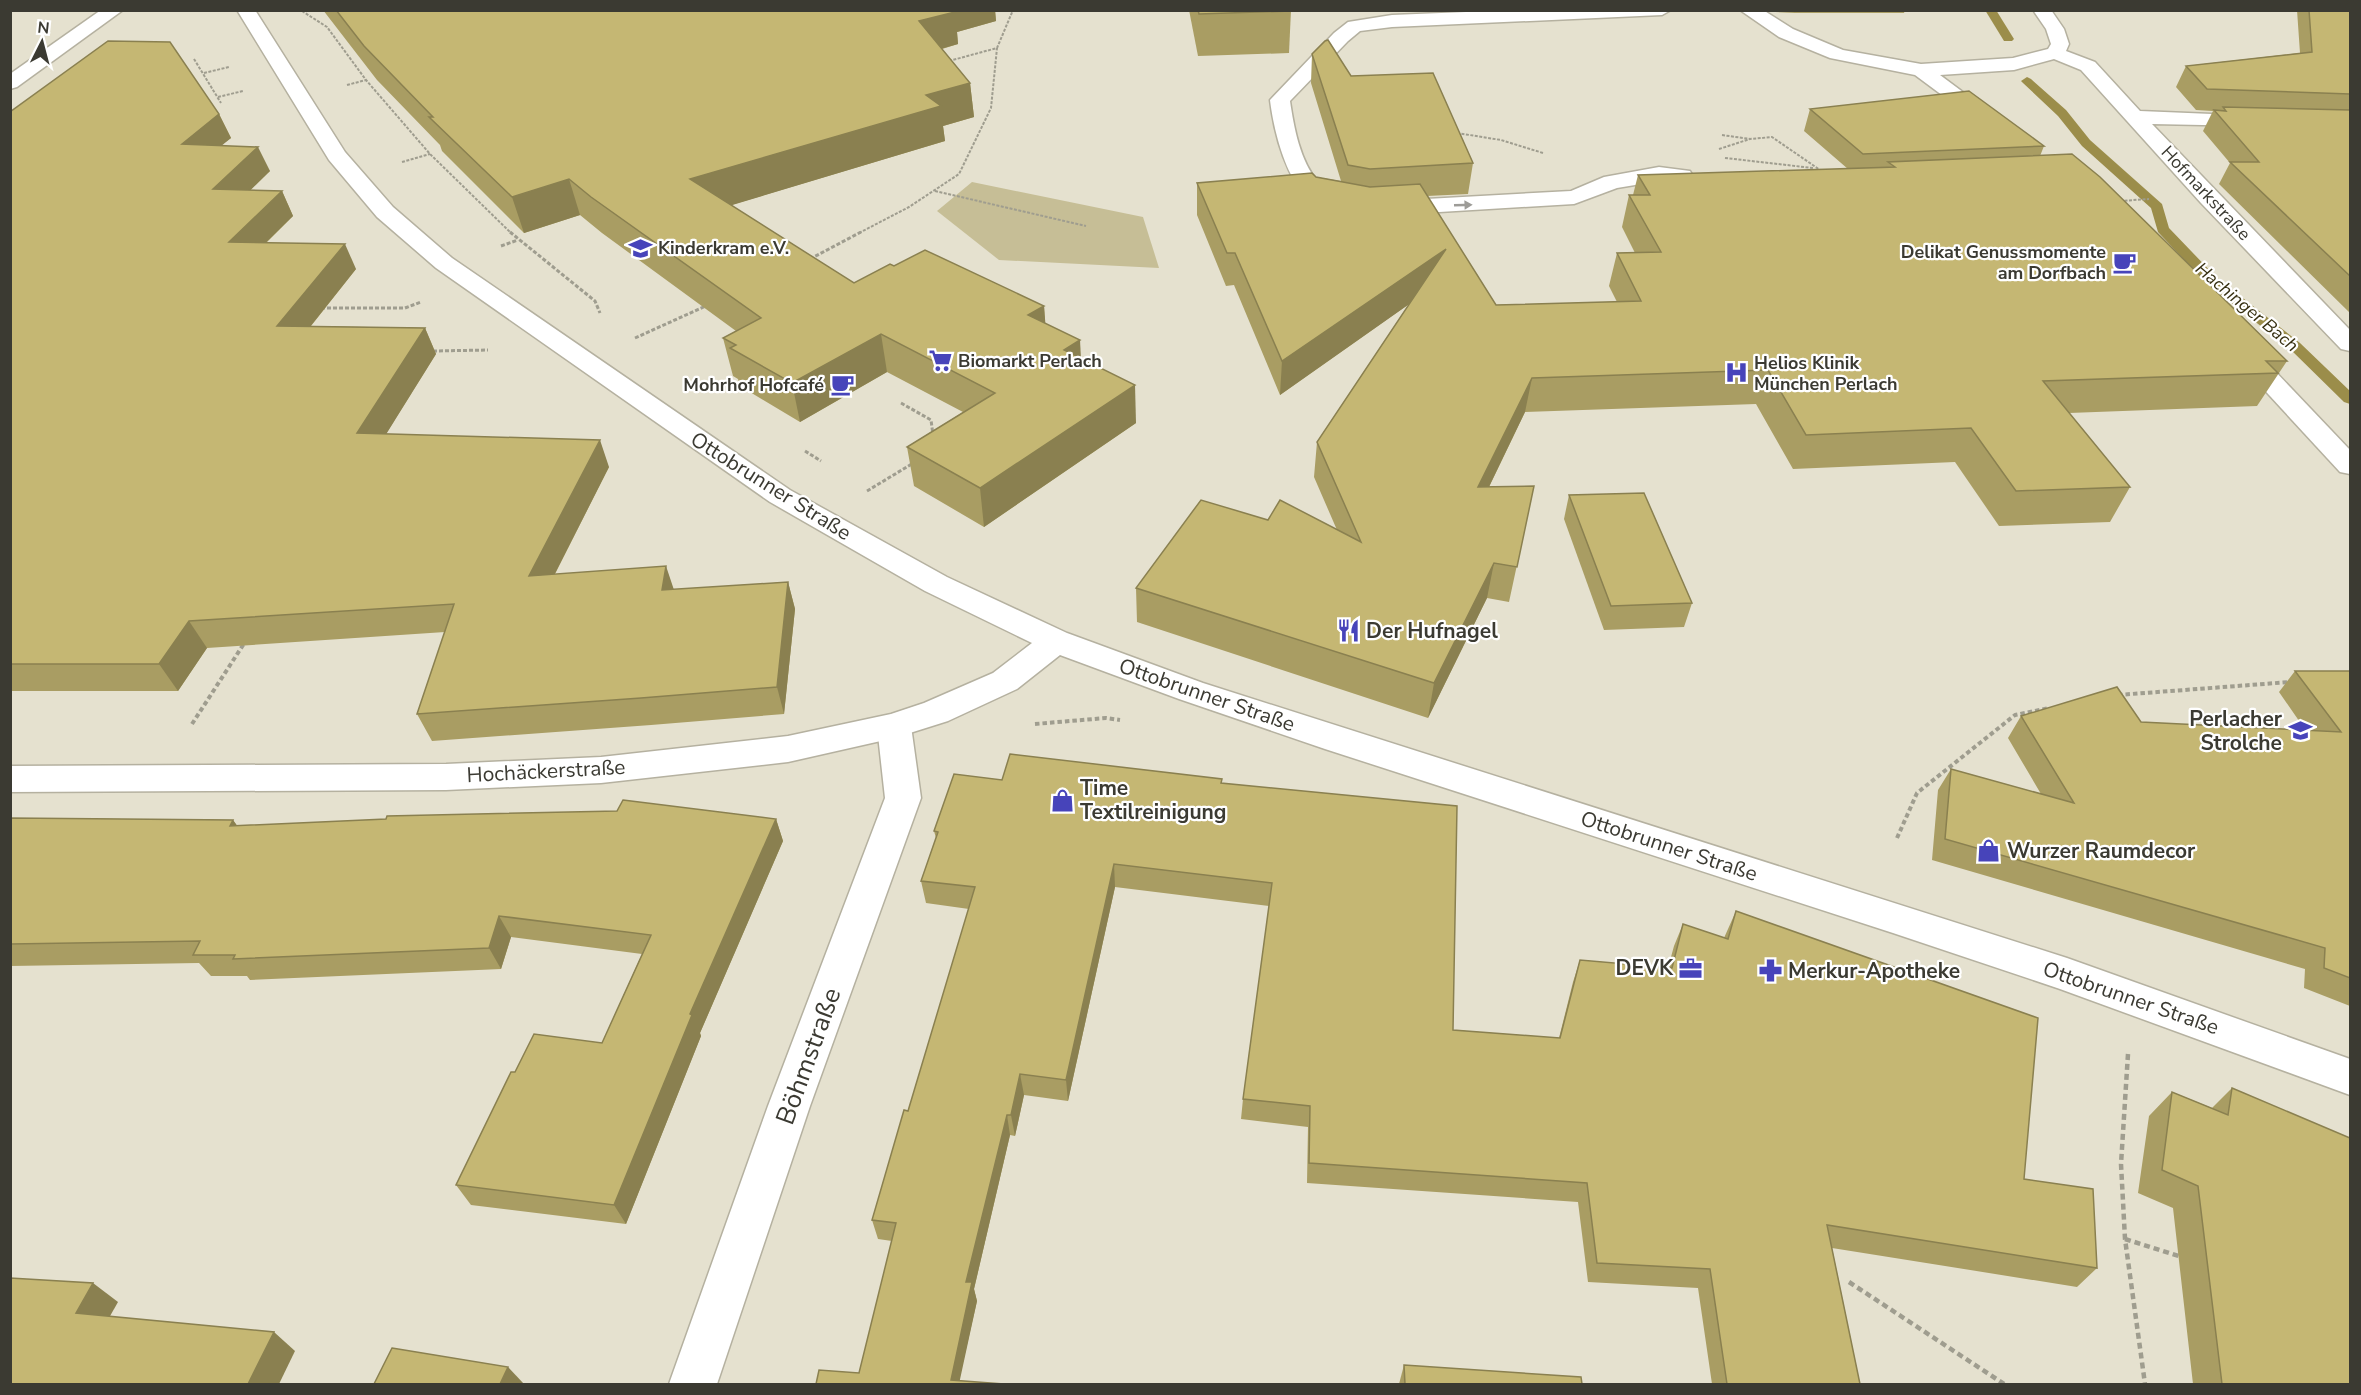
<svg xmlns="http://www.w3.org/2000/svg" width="2361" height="1395" font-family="'Nunito Sans',sans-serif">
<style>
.green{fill:#c6be96}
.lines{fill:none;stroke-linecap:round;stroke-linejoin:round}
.stream{fill:#9b8d4a;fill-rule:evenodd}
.lane-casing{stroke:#b5b1a0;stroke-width:3}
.street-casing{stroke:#b5b1a0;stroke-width:3}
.secondary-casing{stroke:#b5b1a0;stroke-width:3}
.path-far3{stroke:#9f9d8f;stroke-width:2;stroke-dasharray:3 1.5;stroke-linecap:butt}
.path-far2{stroke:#9f9d8f;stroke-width:3;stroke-dasharray:4 2;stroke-linecap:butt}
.path-far1{stroke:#9f9d8f;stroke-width:4;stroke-dasharray:4.5 3;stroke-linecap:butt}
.path{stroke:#9f9d8f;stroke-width:4.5;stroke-dasharray:6 4;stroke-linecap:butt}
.lane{fill:#fff;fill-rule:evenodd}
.street{fill:#fff;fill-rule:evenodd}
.secondary{fill:#fff;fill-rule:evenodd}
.wall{fill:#a99d63}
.shaded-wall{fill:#8a8050}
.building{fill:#c5b773;stroke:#8a8050;stroke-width:1.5}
.oneway{fill:#9d9c98}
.labels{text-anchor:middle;stroke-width:4.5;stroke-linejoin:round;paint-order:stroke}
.far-street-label{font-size:18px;fill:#3b3a32;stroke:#fff}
.far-poi-label{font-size:18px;font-weight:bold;fill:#3b3a32;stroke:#fff;text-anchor:start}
.far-water-label{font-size:18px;font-style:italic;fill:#373012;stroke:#fff}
.street-label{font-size:21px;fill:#3b3a32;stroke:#fff}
.poi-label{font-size:21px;font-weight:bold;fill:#3b3a32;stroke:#fff;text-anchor:start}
.near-street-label{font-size:26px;fill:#3b3a32;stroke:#fff}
</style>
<rect width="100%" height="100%" fill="#e5e1cf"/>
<polygon class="green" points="972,182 1143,217 1159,268 999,260 937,211"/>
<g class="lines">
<g class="stream">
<polygon points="1985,10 1996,10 2014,39 2012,41 2004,41"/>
<polygon points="2027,77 2031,79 2066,110 2090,140 2162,204 2169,228 2216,277 2300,343 2350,391 2350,404 2344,402 2290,349 2206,283 2158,232 2151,208 2082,146 2058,116 2023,83 2021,81"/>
</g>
<defs>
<g id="lane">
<path d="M1515,10H1671L1662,15L1392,27L1360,31L1348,41L1290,101C1294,128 1300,161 1318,182C1325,191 1338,193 1344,202L1341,207C1293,219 1274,133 1270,100L1334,33L1348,22L1392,15Z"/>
<polygon points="1659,167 1690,171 1693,176 1690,181 1682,183 1659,181 1617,188 1574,204 1390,215 1382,213 1379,208 1382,203 1390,201 1571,191 1604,177"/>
</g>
<g id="street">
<polygon points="1740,10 1763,10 1793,29 1843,50 1921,64 2013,58 2048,49 2051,44 2046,29 2033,10 2051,10 2064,29 2069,44 2066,51 2095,62 2140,111 2260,116 2263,120 2260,124 2253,126 2152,124 2350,330 2350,351 2341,349 2201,203 2081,70 2054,59 2014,70 1940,75 1995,116 1998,120 1995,124 1988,126 1981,124 1915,75 1830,58 1779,37"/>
<polygon points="2243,344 2252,347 2350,450 2350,474 2340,472 2234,357 2230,352 2234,347"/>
<polygon points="894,714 906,717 911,726 921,798 810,1106 717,1384 669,1384 768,1106 885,798 877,726 882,717"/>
</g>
<g id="secondary">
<polygon points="101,10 123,10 17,87 10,89 10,74"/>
<polygon points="237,10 255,10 345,152 393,207 452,258 790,490 947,577 1067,633 1203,683 2067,958 2350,1059 2350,1095 2060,989 1893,933 1325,749 1179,699 1060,655 1017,689 948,721 894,738 788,762 601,783 446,790 10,792 10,766 446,764 601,757 788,736 891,714 924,703 993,673 1032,643 925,591 770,502 436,268 377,217 329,160"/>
</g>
</defs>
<use href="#lane" class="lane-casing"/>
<use href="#street" class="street-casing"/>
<use href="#secondary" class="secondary-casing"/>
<g class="path-far3">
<polyline points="302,11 327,27 366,80 430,154 511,233"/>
<polyline points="194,59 221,103"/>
<polyline points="949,61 997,48 1013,10"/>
<polyline points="204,73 229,67"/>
<polyline points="347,85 366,80"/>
<polyline points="218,97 243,91"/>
<polyline points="1457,133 1501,140 1543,153"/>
<polyline points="1722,135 1750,139 1772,137 1820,170"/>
<polyline points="1719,149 1750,139"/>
<polyline points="1725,158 1813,168"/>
<polyline points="402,162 430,154"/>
<polyline points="935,191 1086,226"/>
<polyline points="2120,201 2149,199"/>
<polyline points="859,233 909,207 959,174 991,108 997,48"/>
</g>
<g class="path-far2">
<polyline points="510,232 595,301 600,313"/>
<polyline points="501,246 518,240"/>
<polyline points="810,259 861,232"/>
<polyline points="321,308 405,308 421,302"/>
<polyline points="635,338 708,305"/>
<polyline points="433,351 488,350"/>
<polyline points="901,403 931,420 933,435"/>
<polyline points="805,451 821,461"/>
<polyline points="867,491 915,462"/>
</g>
<g class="path-far1">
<polyline points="2118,695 2290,682"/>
<polyline points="192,724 245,642"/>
<polyline points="1035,724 1106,718 1120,720"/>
<polyline points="1897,838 1917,793 2015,715 2049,708"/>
</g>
<g class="path">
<polyline points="2128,1054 2121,1164 2125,1239 2145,1384"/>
<polyline points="2125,1239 2182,1257"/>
<polyline points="1849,1282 2004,1384"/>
</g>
<use href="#lane" class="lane"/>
<use href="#street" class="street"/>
<use href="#secondary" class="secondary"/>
</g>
<g class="wall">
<polygon points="323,10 995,10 996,21 957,32 958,44 942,49 970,83 974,117 943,126 945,141 731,205 854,283 894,266 1044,306 1045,323 1081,358 1136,423 984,527 914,486 907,447 963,412 887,372 800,422 740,386 738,379 733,376 723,338 736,331 602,233 580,215 524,233 442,151 440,145 377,80"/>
<polygon points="1189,10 1291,10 1289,53 1198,56"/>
<polygon points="1773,10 1905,10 1904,13 1795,13 1775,12"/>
<polygon points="2297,10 2350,10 2350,313 2219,184 2230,163 2203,131 2213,111 2196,110 2176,87 2186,66 2300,53"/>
<polygon points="1312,54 1351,76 1473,163 1468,194 1427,196 1496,305 1617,302 1609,286 1617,253 1635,253 1622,227 1629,195 1633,195 1638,175 1848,169 1804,131 1810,109 2044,146 2040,156 2287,361 2257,406 2069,413 2130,487 2110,522 1999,526 1955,462 1793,469 1756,404 1525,412 1489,487 1534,486 1509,602 1487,598 1428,718 1137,622 1136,588 1268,520 1337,530 1314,477 1317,442 1409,304 1280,395 1234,285 1226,286 1197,215 1197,183 1316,177 1341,181 1311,83"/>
<polygon points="10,112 219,114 231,138 221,145 270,171 250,190 282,191 293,216 266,243 356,269 311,326 425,328 436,354 386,434 609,467 555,574 674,590 788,582 795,609 784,714 651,725 432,741 417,714 445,632 207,648 178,691 10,691"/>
<polygon points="1569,495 1692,603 1684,627 1604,630 1564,519"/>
<polygon points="2295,671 2350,671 2350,1006 2304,988 2305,969 1932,860 1938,790 1951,769 2041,794 2008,738 2021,716 2306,731 2279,692"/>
<polygon points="1002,780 1222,783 1453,1030 1559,1038 1573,982 1580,960 1668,968 1674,946 1683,924 1724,938 1736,911 2024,1179 2097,1268 2077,1287 1832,1248 1860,1384 1712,1384 1698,1288 1588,1282 1578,1202 1307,1183 1308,1127 1241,1119 1243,1099 1269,906 1115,887 1068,1101 1024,1095 1015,1136 1010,1135 974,1289 977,1301 959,1380 859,1373 892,1241 878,1239 872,1220 908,1111 969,909 926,903 921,881 936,838 934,831"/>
<polygon points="10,818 233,820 237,826 776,819 783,841 700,1033 701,1036 626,1224 471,1205 456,1185 515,1072 602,1043 642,954 511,937 501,969 250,980 247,976 211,976 199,963 10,966"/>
<polygon points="2232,1088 2350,1384 2193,1384 2173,1208 2138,1193 2149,1116 2172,1092 2212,1108"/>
<polygon points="1404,1365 1582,1384 1399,1384"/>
</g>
<g class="shaded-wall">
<polygon points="942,10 995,10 996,21 957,32 958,44 923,54 919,21"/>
<polygon points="970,83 974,117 943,126 945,141 699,215 690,179 926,95"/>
<polygon points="219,114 231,138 194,168 182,144"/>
<polygon points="258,147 270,171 226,214 213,189"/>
<polygon points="569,179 580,215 524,233 512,197"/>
<polygon points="282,191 293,216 241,267 229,242"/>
<polygon points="345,244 356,269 290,352 277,326"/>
<polygon points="1446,249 1442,281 1280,395 1282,361"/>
<polygon points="1044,306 1047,344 1028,315"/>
<polygon points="425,328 436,354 370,460 357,433"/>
<polygon points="881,334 887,372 800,422 792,383"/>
<polygon points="1080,340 1082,378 1064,350"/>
<polygon points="1532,378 1525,412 1472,522 1478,487"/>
<polygon points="1135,385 1136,423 984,527 980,488"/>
<polygon points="600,440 609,467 540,603 529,576"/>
<polygon points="1494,563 1487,598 1428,718 1434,683"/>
<polygon points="666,566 675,593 662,590"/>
<polygon points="788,582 795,609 784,714 777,687"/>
<polygon points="189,621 207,648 178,691 159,664"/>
<polygon points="776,819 783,841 700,1033 701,1036 626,1224 614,1205 690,1014"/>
<polygon points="233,820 249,842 230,826"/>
<polygon points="1114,864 1115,887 1068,1101 1066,1080"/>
<polygon points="499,916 511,937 501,969 489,948"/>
<polygon points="1020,1074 1024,1095 1015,1136 1011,1115"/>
<polygon points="1007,1115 1010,1135 974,1289 977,1301 959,1384 951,1380 966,1282"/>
<polygon points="93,1283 118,1302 101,1332 76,1313"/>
<polygon points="274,1332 295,1351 279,1384 248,1384"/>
<polygon points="508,1367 524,1384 500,1384"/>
</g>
<g class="building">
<polygon points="336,10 953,10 955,12 919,21 970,83 926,95 941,106 690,179 854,283 890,264 894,266 925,250 1044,306 1028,315 1080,340 1064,350 1135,385 980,488 907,447 995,393 881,334 792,383 730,348 736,345 723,338 761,318 591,197 569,179 512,197 429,117 433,117 364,46"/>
<polygon points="1198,10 1291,10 1291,11 1199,14"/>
<polygon points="2309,10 2350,10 2350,94 2207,89 2186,66 2312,52"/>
<polygon points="1328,40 1351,76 1433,73 1473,163 1370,169 1348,165 1312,54 1325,41"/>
<polygon points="108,41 170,42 219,114 182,144 258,147 213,189 282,191 229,242 345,244 277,326 425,328 357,433 600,440 529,576 666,566 662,590 788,582 777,687 641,698 417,714 454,604 189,621 159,664 10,664 10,112"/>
<polygon points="1969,91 2044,146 1863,154 1810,109"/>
<polygon points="2223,107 2350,110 2350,276 2230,162 2259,162 2214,110 2226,111"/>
<polygon points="2072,154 2100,177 2287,361 2266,361 2278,373 2043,381 2130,487 2016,491 1971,428 1806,435 1768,370 1532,378 1478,487 1534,486 1517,567 1494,563 1434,683 1136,588 1201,500 1268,520 1280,500 1361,542 1317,442 1446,249 1282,361 1235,253 1227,253 1197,183 1312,173 1316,177 1370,187 1420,184 1496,305 1641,301 1617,253 1661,252 1629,195 1650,195 1638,175 1895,167 1888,162"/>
<polygon points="1644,493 1692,603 1611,606 1569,495"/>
<polygon points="2295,671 2350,671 2350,978 2324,968 2325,948 1945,839 1951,769 2074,803 2021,716 2117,687 2141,722 2341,732"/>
<polygon points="1010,754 1222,779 1221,783 1457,806 1453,1030 1560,1038 1580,960 1672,968 1683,924 1728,939 1736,911 2038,1018 2024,1179 2093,1189 2097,1268 1827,1225 1860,1384 1727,1384 1710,1269 1597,1263 1587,1183 1309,1163 1310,1106 1243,1099 1272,883 1114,864 1066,1080 1020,1074 1011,1115 1007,1115 966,1282 972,1282 951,1380 1004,1384 816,1384 819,1370 859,1373 896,1223 872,1220 904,1110 908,1111 975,887 921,881 938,832 934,831 954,774 1002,780"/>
<polygon points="623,800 776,819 690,1014 692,1015 614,1205 456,1185 511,1072 515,1072 534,1034 602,1043 651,935 499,916 489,948 233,959 235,955 193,955 200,941 10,944 10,818 233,820 230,826 386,819 387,816 617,811"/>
<polygon points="2232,1088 2350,1138 2350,1384 2222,1384 2198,1186 2162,1170 2172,1092 2228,1115"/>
<polygon points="10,1278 93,1283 76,1313 274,1332 248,1384 10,1384"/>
<polygon points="392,1348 508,1367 500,1384 374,1384"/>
<polygon points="1404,1365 1581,1377 1582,1384 1405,1384"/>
</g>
<defs><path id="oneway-solid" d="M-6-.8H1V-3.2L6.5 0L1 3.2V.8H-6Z" transform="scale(1.5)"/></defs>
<use class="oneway" href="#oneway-solid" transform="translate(1463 205) rotate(-2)"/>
<defs>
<symbol id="school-bare" viewBox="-9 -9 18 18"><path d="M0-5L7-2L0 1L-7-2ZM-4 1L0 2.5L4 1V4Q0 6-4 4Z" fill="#4744ba" stroke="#fff" stroke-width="2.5" paint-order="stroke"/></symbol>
<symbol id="cafe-bare" viewBox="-9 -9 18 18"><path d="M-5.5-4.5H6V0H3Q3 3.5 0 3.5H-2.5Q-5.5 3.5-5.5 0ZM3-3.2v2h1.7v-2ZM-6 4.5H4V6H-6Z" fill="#4744ba" stroke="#fff" stroke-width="2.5" paint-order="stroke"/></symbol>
<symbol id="supermarket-bare" viewBox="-9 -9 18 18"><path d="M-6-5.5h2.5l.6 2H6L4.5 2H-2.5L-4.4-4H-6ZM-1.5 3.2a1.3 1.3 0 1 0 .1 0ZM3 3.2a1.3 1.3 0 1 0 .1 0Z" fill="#4744ba" stroke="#fff" stroke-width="2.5" paint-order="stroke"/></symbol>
<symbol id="hospital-bare" viewBox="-9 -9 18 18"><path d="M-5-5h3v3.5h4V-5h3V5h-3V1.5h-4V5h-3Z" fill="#4744ba" stroke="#fff" stroke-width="2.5" paint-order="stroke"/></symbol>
<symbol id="restaurant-bare" viewBox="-9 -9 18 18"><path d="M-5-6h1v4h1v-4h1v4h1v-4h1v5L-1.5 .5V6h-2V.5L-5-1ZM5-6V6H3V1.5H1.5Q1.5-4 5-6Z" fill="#4744ba" stroke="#fff" stroke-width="2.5" paint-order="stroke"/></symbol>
<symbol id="shop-bare" viewBox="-9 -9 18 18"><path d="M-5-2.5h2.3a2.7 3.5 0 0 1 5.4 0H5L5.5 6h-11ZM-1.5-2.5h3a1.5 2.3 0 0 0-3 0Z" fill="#4744ba" stroke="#fff" stroke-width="2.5" paint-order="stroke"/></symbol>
<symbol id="office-bare" viewBox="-9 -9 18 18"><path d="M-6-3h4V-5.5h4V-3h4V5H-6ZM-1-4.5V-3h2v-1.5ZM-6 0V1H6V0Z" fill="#4744ba" stroke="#fff" stroke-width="2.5" paint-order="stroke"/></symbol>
<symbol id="pharmacy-bare" viewBox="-9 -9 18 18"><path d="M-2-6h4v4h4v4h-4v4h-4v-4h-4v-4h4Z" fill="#4744ba" stroke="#fff" stroke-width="2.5" paint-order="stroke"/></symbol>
</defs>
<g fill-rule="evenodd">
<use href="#school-bare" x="624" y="232" width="33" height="33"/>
<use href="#cafe-bare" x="2108" y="246" width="33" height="33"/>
<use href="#supermarket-bare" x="924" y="344" width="33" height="33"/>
<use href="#hospital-bare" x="1720" y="356" width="33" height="33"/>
<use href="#cafe-bare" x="826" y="368" width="33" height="33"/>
<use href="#restaurant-bare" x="1332" y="614" width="33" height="33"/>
<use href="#school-bare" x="2284" y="714" width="33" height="33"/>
<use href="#shop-bare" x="1046" y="784" width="33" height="33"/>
<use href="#shop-bare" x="1972" y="834" width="33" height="33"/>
<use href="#office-bare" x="1674" y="952" width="33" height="33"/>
<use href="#pharmacy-bare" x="1754" y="954" width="33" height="33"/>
</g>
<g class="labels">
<g class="far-street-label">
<text transform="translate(2206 193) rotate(47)" y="6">Hofmarkstraße</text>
</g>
<g class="far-poi-label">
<text x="658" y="254">Kinderkram e.V.</text>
<text x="2106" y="258" text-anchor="end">Delikat Genussmomente<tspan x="2106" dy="21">am Dorfbach</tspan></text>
<text x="958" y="367">Biomarkt Perlach</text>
<text x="1754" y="369">Helios Klinik<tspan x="1754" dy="21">München Perlach</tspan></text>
<text x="824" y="391" text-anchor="end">Mohrhof Hofcafé</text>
</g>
<g class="far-water-label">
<text transform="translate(2247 307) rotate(40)" y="6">Hachinger Bach</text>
</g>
<g class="street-label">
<text transform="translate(771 486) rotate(32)" y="7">Ottobrunner Straße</text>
<text transform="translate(1207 695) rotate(19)" y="7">Ottobrunner Straße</text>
<text transform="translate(546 771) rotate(-3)" y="7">Hochäckerstraße</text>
<text transform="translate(1669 846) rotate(18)" y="7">Ottobrunner Straße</text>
<text transform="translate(2131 998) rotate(19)" y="7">Ottobrunner Straße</text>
</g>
<g class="poi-label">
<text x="1366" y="638">Der Hufnagel</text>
<text x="2282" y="726" text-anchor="end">Perlacher<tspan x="2282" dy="24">Strolche</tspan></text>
<text x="1080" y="795">Time<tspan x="1080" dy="24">Textilreinigung</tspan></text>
<text x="2007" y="858">Wurzer Raumdecor</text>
<text x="1673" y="975" text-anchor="end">DEVK</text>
<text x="1788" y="978">Merkur-Apotheke</text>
</g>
<g class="near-street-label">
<text transform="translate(808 1056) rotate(-70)" y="9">Böhmstraße</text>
</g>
</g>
<rect width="2361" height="1395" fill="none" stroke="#3b3a32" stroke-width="24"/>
<g transform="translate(42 42) rotate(6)" stroke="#ffffff" stroke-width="4.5" paint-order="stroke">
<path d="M0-4.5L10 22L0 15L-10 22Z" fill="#3b3a32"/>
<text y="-9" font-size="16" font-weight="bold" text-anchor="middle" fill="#3b3a32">N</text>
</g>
</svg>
